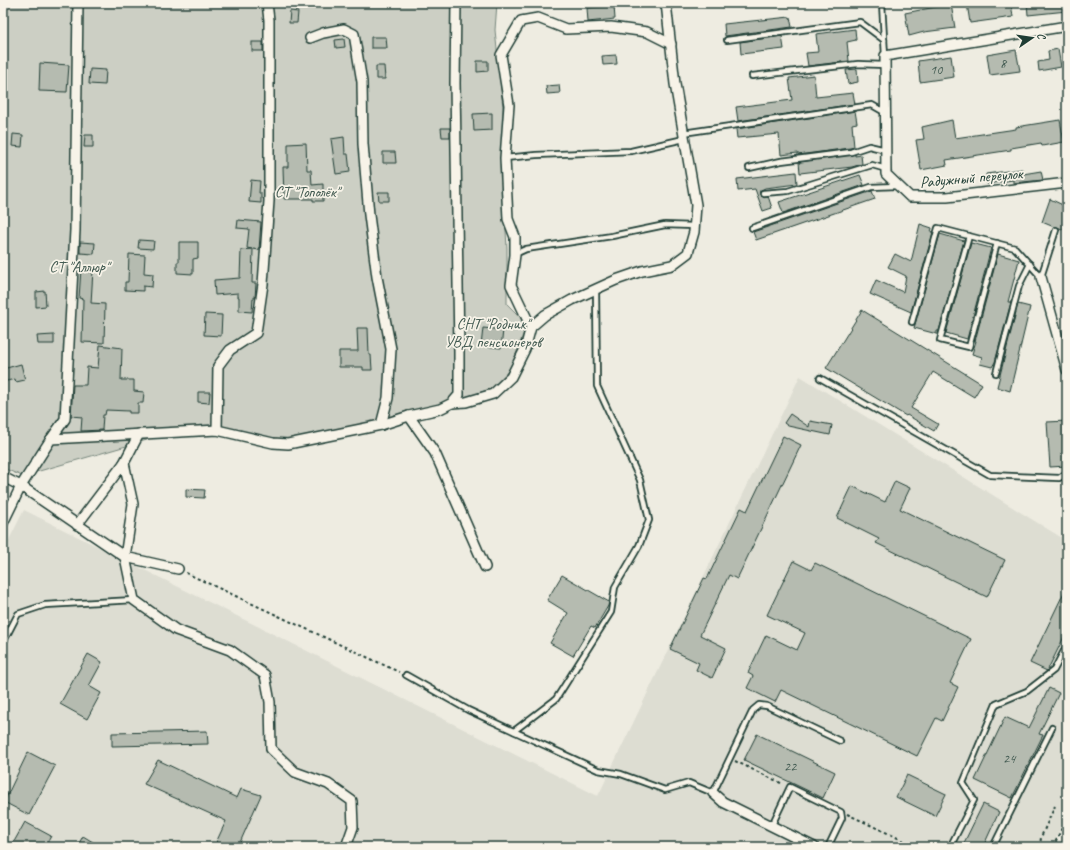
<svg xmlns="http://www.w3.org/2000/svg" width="1070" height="850" font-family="Caveat,sans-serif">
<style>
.built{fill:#ddddd2}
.green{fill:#cccfc4;stroke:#76867c}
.building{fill:#b5bbb0;stroke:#1f3d34}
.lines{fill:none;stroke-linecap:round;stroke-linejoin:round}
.service-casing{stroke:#1f3d34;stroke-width:8}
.minor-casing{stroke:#1f3d34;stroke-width:12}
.path{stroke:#1f3d34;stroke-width:2;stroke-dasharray:3 3;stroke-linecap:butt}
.service{stroke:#f7f3e8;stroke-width:4.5}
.minor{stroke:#f7f3e8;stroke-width:9}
.labels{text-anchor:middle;stroke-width:3.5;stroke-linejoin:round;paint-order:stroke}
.number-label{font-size:14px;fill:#445c53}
.street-label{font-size:16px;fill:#1f3d34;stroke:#f7f3e8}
.park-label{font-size:16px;fill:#425a51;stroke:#f7f3e8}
</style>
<rect width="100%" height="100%" fill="#eeece1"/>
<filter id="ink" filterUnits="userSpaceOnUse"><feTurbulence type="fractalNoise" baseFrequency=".025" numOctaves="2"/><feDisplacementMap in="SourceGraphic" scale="8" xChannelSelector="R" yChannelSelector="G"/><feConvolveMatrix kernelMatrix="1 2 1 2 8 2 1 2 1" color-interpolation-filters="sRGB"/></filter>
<g filter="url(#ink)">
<polygon class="built" points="800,376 1067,541 1067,815 1052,847 3,847 3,552 24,510 598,796"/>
<polygon class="green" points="3,3 497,3 495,30 503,108 502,163 507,248 507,304 521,318 524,332 511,368 492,388 464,399 379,421 299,439 277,441 225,427 208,426 148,430 147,440 22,476 3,468"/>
<g class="building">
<polygon points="967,3 1011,3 1013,17 970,23"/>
<polygon points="1027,3 1067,3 1067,11 1028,15"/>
<polygon points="951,4 955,28 924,32 909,36 905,13"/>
<polygon points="614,6 615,19 588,22 587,8"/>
<polygon points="290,11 298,12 297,23 289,23"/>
<polygon points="790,17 792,27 725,36 724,24"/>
<polygon points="855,29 856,40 847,42 849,61 808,66 806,53 818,52 816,34"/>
<polygon points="782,36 784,49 741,54 740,42"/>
<polygon points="371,37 386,37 387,48 371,48"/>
<polygon points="344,39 345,47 336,48 335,40"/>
<rect x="252" y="42" width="11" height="9"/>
<polygon points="1058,49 1061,67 1039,71 1038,62 1049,60 1048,51"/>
<polygon points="1016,50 1020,71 990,75 987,55"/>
<polygon points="616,55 617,64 603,65 602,56"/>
<polygon points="951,56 954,77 920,82 918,61"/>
<polygon points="477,61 488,61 488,71 477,72"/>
<polygon points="40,63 69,65 67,92 39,91"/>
<polygon points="376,66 384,66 385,79 376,79"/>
<polygon points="90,69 106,70 105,85 89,84"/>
<polygon points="857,69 858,82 848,84 846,70"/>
<polygon points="814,75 816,97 853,93 855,104 738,121 736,107 792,100 789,78"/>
<polygon points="559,85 560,93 547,94 546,86"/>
<polygon points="855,111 857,123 852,124 854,147 850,148 798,155 798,153 781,155 779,134 737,138 736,129"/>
<polygon points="492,113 492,130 474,131 473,114"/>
<polygon points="952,120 955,138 1016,129 1016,127 1060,120 1064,142 1042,146 1041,143 1011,148 1011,150 946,160 947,165 921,170 916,140 924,139 922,127"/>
<polygon points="441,128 450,128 450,137 442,137"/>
<polygon points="13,134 23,135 22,147 12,146"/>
<polygon points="85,135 93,135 93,147 84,147"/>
<polygon points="344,137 345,154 348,154 350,172 336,174 331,139"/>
<polygon points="306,143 307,170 311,170 312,185 323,184 323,201 313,201 313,199 284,199 283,167 288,167 288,144"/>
<polygon points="383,152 395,152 396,163 383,163"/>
<polygon points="855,154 855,156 861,155 862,164 852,167 800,173 799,162"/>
<polygon points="1022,169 1023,174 1041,171 1043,180 1013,183 1013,180 987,184 986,174"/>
<polygon points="796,172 797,184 765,188 761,190 760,195 762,197 768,196 772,208 763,211 755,189 738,191 737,179"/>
<polygon points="860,175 864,185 783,213 779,202"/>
<polygon points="251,180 260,181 259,193 261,193 261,203 249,202"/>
<polygon points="872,191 875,199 756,240 753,232"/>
<polygon points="378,192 389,192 389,201 379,201"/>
<polygon points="1050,199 1067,207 1067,231 1057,227 1054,227 1042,222"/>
<polygon points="238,220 261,222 259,250 253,249 252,283 256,283 255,298 253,298 252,312 239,311 239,297 238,297 238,293 215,295 214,280 240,278 241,250 252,249 247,248 249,229 237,228"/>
<polygon points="920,224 932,228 931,232 933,232 911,312 870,294 876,280 903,292 906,276 888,267 895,254 911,262"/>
<polygon points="940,234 964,241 939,331 937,331 937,334 914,328"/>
<polygon points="139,240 154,241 153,249 138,248"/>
<polygon points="80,242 95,243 94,254 80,253"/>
<polygon points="179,242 198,242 198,258 193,259 193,274 177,273 177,262 179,262"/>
<polygon points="971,243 991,248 967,339 946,333"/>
<polygon points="129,254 145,255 144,273 153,274 152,287 143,286 143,291 125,290 125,282 128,282"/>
<polygon points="998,254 1019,260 1008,302 1011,302 995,362 992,367 980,364 982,357 972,354 976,341 975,341"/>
<polygon points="81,269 93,270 91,303 105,304 104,343 82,342 83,299 79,298"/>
<polygon points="45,291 46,306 36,307 36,292"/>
<polygon points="1018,304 1030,307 1010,391 997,387"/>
<polygon points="862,310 982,384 974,397 933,372 911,408 938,424 934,431 907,415 906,416 826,368"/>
<polygon points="205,314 222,315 221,336 204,335"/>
<polygon points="357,328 368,328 369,355 371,355 372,370 363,370 363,367 339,367 339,351 358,351"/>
<polygon points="483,328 503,330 501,348 481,346"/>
<polygon points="54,335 54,344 38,344 37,336"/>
<polygon points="100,345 122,348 121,380 134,380 134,391 144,392 143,403 138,403 138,413 129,413 129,411 106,410 105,415 103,415 102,430 81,431 82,417 71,416 73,385 86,385 87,367 98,368"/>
<polygon points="21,364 25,380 16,382 15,379 3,382 3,369"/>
<polygon points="198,392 210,392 209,403 198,402"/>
<polygon points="790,414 809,427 810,421 832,425 830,435 788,426 784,423"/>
<polygon points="1067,421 1067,466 1050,467 1047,422"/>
<polygon points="783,436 801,445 737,579 729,575 700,635 726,648 712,678 696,670 699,663 670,649 704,578 707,579 741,508 747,511"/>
<polygon points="895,481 910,488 900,509 1005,560 987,597 876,543 879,539 837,518 852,486 885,502"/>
<polygon points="186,489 205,490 204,498 186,497"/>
<polygon points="793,561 811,570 815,563 971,639 950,683 958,687 942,721 936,718 917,756 781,690 775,702 747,688 753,676 748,673 766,635 797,650 805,633 767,615"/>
<polygon points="562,575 609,602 608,606 595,628 591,626 573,656 550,643 568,613 547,600"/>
<polygon points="1067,586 1067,631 1047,671 1030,663"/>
<polygon points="88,654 102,662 89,686 101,693 87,719 60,704"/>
<polygon points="1049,688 1059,693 1039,734 1043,735 1012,798 975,780 1005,717 1029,728"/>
<polygon points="207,731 208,744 112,746 112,733"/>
<polygon points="757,734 835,772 823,798 744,760"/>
<polygon points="28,752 55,766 29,815 4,802"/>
<polygon points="158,760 237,798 241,789 261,795 238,847 214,847 226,821 144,784"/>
<polygon points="907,775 946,794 935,816 896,797"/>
<polygon points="983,804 999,812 983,847 962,847"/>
<polygon points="25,822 51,836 45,847 11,847"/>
<polygon points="83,836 101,847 77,847"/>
</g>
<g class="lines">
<defs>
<g id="service">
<polyline points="882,3 885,56"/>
<polyline points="727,40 860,22 884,40"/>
<polyline points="752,76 858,64 885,65"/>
<polyline points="683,133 872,105 886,113"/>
<polyline points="505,158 536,155 631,151 684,139"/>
<polyline points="749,168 781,161 851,152 869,146 886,150"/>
<polyline points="763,193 788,191 872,165 886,169"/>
<polyline points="752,228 871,187 897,186"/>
<polyline points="969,236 940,340 969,347 997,243"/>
<polyline points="515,254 526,249 612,236 665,225 694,226"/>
<polyline points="1041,277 1056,230"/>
<polyline points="912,322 938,228 1015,248 1041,277"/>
<polyline points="996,373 1019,286 1030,264"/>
<polyline points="820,378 990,475 1059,478 1067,473"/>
<polyline points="3,643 18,614 45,605 134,600"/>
<polyline points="406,675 468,710 598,770 621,774 665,790 689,783 713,793 753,710 759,705 767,706 840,741"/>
<polyline points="514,731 556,699 611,612 615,587 639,546 649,520 640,480 597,386 596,289"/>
<polyline points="771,827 790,787 841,812 842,818 828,847"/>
<polyline points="950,847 974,800 963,783 996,704 1027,691 1054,670 1067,645"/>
<polyline points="993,847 1052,728"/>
</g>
<g id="minor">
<polyline points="1067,26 885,56 886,174 910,197 947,197 1067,183"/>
<polyline points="310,38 323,33 344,29 354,34 362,82 363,144 369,215 377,277 391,349 388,398 381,425"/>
<polyline points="1041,277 1067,370"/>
<polyline points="531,327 511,285 515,255 515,237 508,219 505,158 509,105 501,55 521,21 538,18 566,29 611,27 647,32 671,44"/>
<polyline points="452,403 459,395 459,351 455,83 456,3"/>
<polyline points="409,416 435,453 485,567"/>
<polyline points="217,430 218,366 230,350 256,333 263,284 269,201 269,20 267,3"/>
<polyline points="139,434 124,463 133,504 125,557 178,569"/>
<polyline points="51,439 65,419 75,230 78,3"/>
<polyline points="3,477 21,486 125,557 134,600 176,630 230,650 265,675 270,702 271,749 295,772 328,784 352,801 353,827 346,847"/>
<polyline points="3,523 21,486 51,439 217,430 273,443 288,444 381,425 409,416 440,409 452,403 466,402 493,394 511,377 525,349 531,327 545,315 572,300 616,280 642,271 672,265 688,253 694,232 696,205 675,84 666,3"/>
<polyline points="77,525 124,463"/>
<polyline points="713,793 723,802 814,847"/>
</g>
</defs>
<use href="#service" class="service-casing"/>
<use href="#minor" class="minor-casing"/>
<g class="path">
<polyline points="186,573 399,672"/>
<polyline points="735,761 783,784"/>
<polyline points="847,814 917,847"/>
<polyline points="1040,847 1041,837 1055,806"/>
<polyline points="1053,847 1062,828"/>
</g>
<use href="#service" class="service"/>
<use href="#minor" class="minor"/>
</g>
</g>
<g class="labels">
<g class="number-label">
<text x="1003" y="68">8</text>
<text x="936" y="74">10</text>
<text x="1009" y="763">24</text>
<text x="790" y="771">22</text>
</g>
<g class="street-label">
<text transform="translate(971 177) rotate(-5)" y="6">Радужный переулок</text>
</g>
<g class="park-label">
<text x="307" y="197">СТ "Тополёк"</text>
<text x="79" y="272">СТ "Аллюр"</text>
<text x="493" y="329">СНТ "Родник"<tspan x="493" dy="18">УВД пенсионеров</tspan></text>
</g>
</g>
<rect width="1070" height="850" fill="none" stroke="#f7f3e8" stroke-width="16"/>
<rect x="8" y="8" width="1054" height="834" fill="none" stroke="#1f3d34" stroke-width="1.5" filter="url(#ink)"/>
<g transform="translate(1032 38) rotate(77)" stroke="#f7f3e8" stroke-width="3" paint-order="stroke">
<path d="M0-3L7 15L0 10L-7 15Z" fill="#1f3d34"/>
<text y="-6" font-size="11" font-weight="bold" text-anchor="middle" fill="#1f3d34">С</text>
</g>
</svg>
